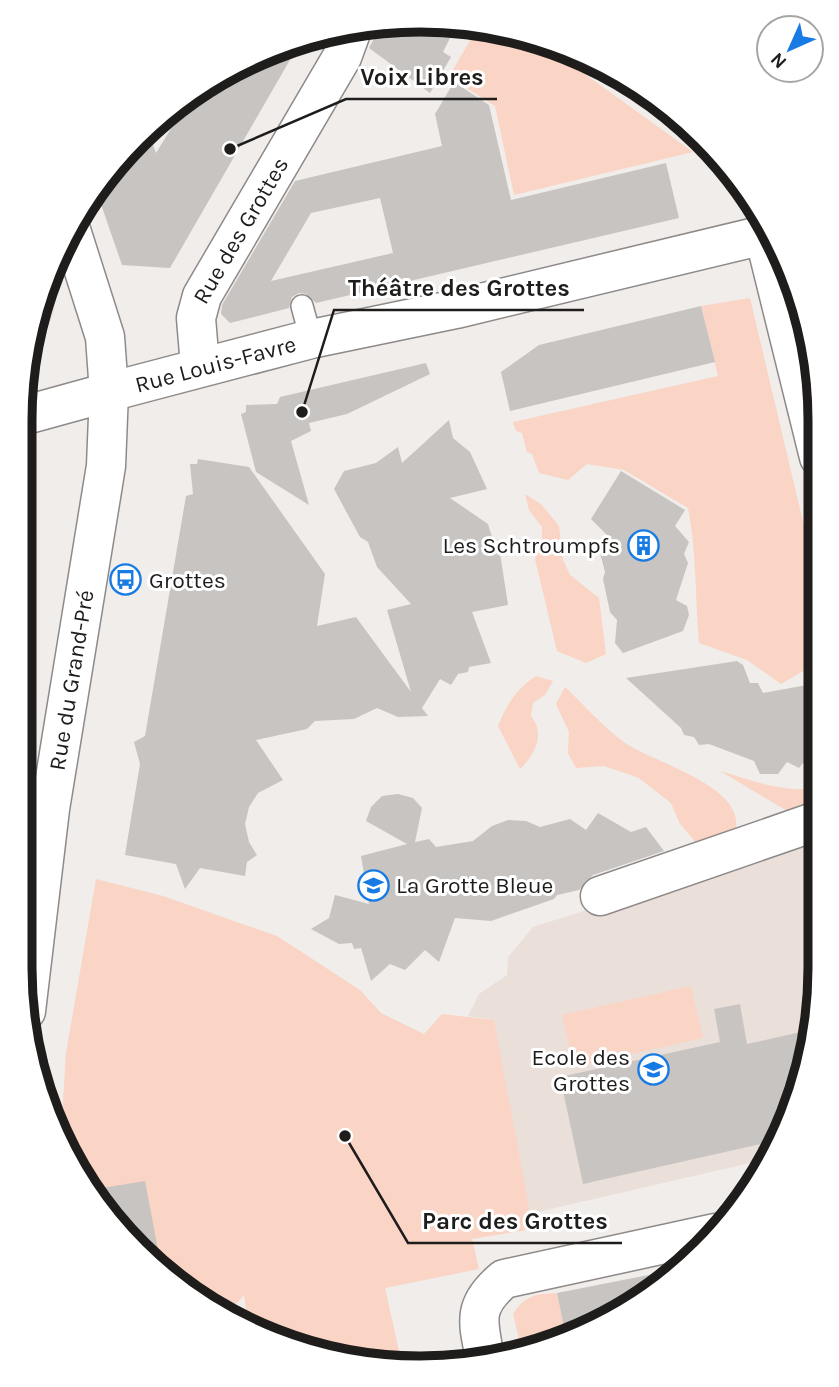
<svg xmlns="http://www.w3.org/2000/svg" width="839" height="1387" font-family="Karla,sans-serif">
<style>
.built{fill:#ebdfda}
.green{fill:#fad4c4}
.building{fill:#c7c4c2;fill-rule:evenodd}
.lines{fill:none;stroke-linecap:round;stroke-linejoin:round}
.lane-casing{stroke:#8e8a89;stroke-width:24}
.street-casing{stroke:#8e8a89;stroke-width:41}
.secondary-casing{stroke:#8e8a89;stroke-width:41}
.lane{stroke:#fff;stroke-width:21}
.street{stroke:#fff;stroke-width:38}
.secondary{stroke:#fff;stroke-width:38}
.labels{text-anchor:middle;stroke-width:6;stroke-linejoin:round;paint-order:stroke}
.street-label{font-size:23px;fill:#1e1d1c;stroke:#fff}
.poi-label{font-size:23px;fill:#1e1d1c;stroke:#fff;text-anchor:end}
.rim{fill:none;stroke:#1e1d1c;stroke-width:9}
.leader{fill:none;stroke:#1e1d1c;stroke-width:2.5}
.callout-dot{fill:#1e1d1c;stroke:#fff;stroke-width:2.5}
.callout-label{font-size:24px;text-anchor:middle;font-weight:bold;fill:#1e1d1c;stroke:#fff;stroke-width:6;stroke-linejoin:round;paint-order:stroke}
</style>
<rect width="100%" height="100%" fill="#f0edeb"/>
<g class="built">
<polygon points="45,284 54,311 37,357 23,367"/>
<polygon points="817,837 816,1019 789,1120 767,1159 529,1214 494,1020 468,1016 479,994 507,975 508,957 533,927"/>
</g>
<g class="green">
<polygon points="476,30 523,33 539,41 693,152 514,195 495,106 449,77"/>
<path d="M750,298L818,585V666L810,667L781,684L747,660L699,643C695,598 697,552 688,508L624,470L587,464L568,480L539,473L532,454L527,452L522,433L516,431L513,422L718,376L701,306Z"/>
<polygon points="525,494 541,504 559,526 563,560 570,575 599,598 606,654 586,663 557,651 535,559 542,541 542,527 529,510"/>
<path d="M536,676L553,681L545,695L533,703L531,716C546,734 534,756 520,769L498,726C507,704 516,689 536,676Z"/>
<path d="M565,687C584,705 603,727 625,743C654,763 756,789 733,837L699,846L680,824L671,803L639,778L604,766L576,768L568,753L569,732L556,704Z"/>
<path d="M720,771C749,779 787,795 817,787V807L794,815Z"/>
<polygon points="96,879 163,896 277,936 360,990 381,1013 424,1034 442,1014 494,1020 533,1229 472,1239 479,1269 385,1288 402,1365 291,1347 248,1324 244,1295 228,1313 176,1285 102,1211 61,1135 66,1053"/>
<polygon points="691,986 703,1038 574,1067 562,1015"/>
<path d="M557,1293L566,1337L548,1347L522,1351L513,1314C525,1295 536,1294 557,1293Z"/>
</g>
<g class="building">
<polygon points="382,24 455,28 443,52 451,57 430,93 369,48"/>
<polygon points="298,46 170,268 122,265 95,187 102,176 149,134 156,153 188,101 219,73"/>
<path d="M454,82L489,105L511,200L666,163L679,218L316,303L306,294L299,293L292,297L289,308L230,323L221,314L222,305L295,181L442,146L435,114ZM380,198L393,253L271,281L311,213Z"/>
<polygon points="701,306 715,362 510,411 501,372 539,345"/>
<polygon points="426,363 430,374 347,414 309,423 311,431 291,441 309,505 256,472 241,414 246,412 246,405 277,404 280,397"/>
<polygon points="449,420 453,438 470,452 487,489 450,498 488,524 492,537 498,540 508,605 472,612 491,663 469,667 468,672 458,674 451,685 440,679 422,708 428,716 398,717 377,708 354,719 315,721 307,729 256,740 283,780 258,793 249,807 245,824 249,842 257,855 247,862 245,876 200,868 185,889 176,864 125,855 140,764 134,742 145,736 186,496 193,494 190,464 197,464 198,459 249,467 325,574 317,626 356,617 411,692 387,610 411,604 377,567 368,542 360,537 334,489 344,471 376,463 398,447 402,463"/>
<polygon points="621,471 685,510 675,526 689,542 684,554 688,563 676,600 687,606 689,615 683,631 623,653 615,643 617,620 610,612 603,579 605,572 598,545 608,536 591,519"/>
<polygon points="737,661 743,665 750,683 758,683 763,693 818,683 817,764 803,763 799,768 787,762 778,774 760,774 754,761 709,744 699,745 694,737 684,735 681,728 626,678"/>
<polygon points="398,794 413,798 422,808 415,842 429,839 436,847 473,841 492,826 508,820 526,821 540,827 570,819 586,830 598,813 631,832 646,827 664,851 593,875 579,890 557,895 554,899 491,921 455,918 439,962 425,950 405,970 390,964 371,981 361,948 354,949 352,943 339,944 311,929 329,918 335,895 369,904 361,856 407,844 366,821 371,807 382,796"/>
<polygon points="740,1004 747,1044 814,1029 789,1120 778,1140 583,1184 560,1077 720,1042 714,1009"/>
<polygon points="145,1181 162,1271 102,1211 90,1190"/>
<polygon points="679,1269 663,1285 566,1337 557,1293"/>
</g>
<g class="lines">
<defs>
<polyline id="lane" points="302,306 311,339"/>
<g id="street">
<polyline points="764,235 819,457"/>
<path id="s1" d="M200,366L196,318L202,296L342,57L353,27"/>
<polyline points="22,416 109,392"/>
<polyline points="600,896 817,821"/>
<path d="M485,1357C477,1320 473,1305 504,1279L715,1233"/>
</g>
<g id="secondary">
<path id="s2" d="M109,392L311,339L456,309L772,233"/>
<path id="s3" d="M26,1011L50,809L106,466L109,392L105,337L71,230"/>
</g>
</defs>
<use href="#lane" class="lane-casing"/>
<use href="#street" class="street-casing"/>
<use href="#secondary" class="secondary-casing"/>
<use href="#lane" class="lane"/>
<use href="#street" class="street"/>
<use href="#secondary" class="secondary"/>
</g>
<defs>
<symbol id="building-ring" viewBox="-11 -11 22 22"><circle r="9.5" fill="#fff" stroke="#177be3" stroke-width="1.5"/><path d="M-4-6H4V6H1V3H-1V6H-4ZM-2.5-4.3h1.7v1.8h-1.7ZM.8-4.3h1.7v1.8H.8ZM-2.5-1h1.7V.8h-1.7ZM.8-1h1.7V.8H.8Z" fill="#177be3"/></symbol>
<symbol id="bus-ring" viewBox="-11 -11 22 22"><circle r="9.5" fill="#fff" stroke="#177be3" stroke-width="1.5"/><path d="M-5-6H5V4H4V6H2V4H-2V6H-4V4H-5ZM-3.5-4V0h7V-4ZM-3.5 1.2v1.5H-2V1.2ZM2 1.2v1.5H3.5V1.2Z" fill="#177be3"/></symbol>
<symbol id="school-ring" viewBox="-11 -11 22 22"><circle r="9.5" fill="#fff" stroke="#177be3" stroke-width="1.5"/><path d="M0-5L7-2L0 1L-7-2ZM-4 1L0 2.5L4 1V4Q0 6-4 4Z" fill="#177be3"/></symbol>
</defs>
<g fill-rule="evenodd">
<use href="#building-ring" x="626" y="528" width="35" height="35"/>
<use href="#bus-ring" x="108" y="562" width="35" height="35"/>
<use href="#school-ring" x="356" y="868" width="35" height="35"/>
<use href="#school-ring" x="636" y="1052" width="35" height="35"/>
</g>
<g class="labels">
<g class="street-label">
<text dy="8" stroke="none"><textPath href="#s1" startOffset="147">Rue des Grottes</textPath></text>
<text dy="8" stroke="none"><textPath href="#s2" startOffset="110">Rue Louis-Favre</textPath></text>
<text dy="8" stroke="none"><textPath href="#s3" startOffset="334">Rue du Grand-Pré</textPath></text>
</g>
<g class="poi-label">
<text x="620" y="553">Les Schtroumpfs</text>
<text x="149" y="588" text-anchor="start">Grottes</text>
<text x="396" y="893" text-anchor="start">La Grotte Bleue</text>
<text x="630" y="1065">Ecole des<tspan x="630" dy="26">Grottes</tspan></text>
</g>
</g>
<path d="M0 0H839V1387H0ZM420 32H420A388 388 0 0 1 808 420V968A388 388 0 0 1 420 1356H420A388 388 0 0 1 32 968V420A388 388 0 0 1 420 32Z" fill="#fff" fill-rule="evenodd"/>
<path class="rim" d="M420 32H420A388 388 0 0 1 808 420V968A388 388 0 0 1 420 1356H420A388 388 0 0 1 32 968V420A388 388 0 0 1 420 32Z"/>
<path class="leader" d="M230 149L346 99H497M302 412L334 310H584M345 1136L408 1243H622"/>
<g class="callout-dot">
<circle cx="230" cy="149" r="7"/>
<circle cx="302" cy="412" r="7"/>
<circle cx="345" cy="1136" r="7"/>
</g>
<g class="callout-label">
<text x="422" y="85">Voix Libres</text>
<text x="459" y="296">Théâtre des Grottes</text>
<text x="515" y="1229">Parc des Grottes</text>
</g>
<g transform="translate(790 49) rotate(225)"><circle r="33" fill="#ffffff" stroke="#a5a5a4" stroke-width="2"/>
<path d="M0-5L12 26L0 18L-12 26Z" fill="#177be3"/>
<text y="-10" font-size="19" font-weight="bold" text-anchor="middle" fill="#1e1d1c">N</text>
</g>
</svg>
